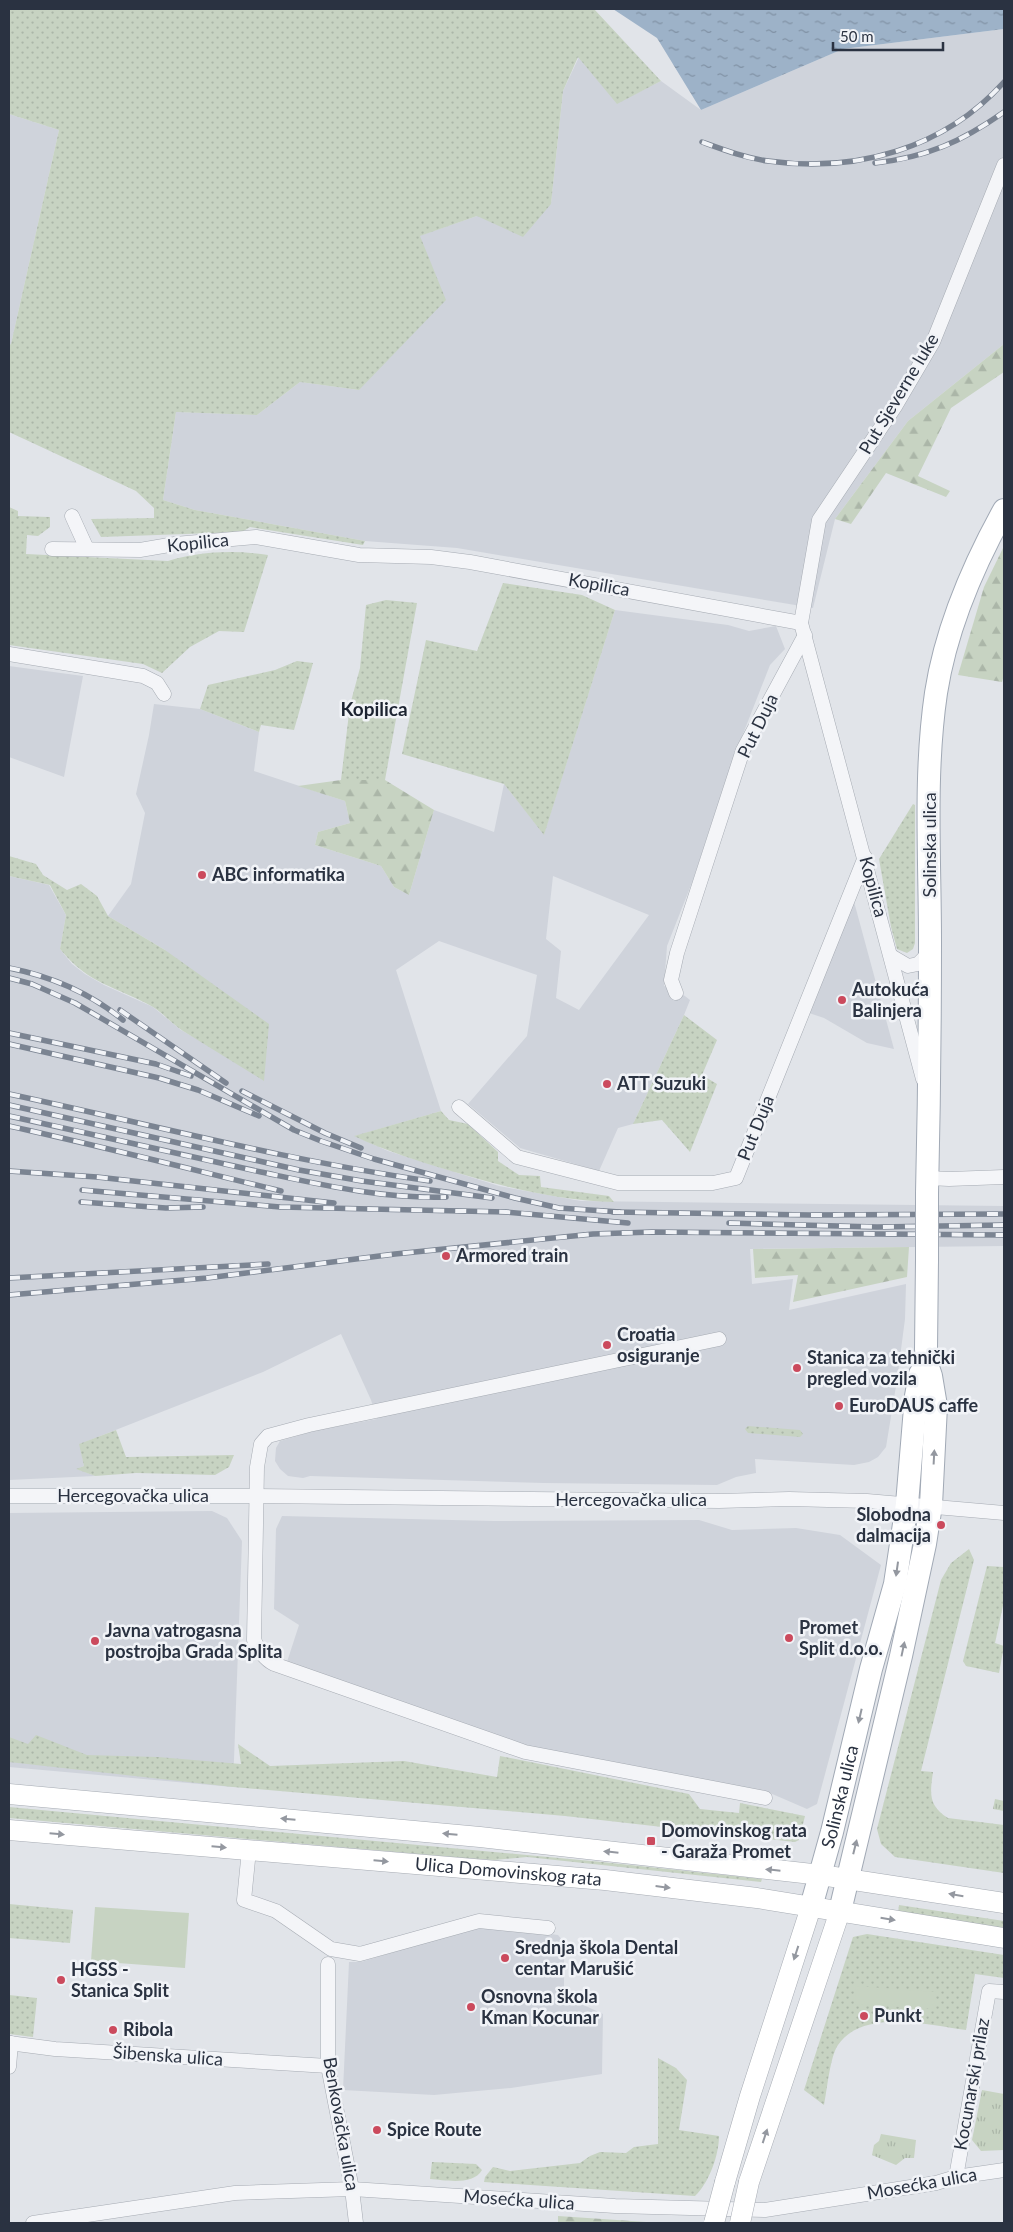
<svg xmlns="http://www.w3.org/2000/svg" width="1013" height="2232" font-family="Lato,sans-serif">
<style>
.built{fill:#cfd3db;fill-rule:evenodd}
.grass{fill:url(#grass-dots)}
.forest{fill:url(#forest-firs)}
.park{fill:url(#park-tufts)}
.pitch{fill:#c7d3c2}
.water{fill:url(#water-ripples)}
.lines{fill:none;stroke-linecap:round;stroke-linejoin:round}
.street-casing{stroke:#a6abb3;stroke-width:15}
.secondary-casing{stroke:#a6abb3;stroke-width:21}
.primary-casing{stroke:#a1a9b5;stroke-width:24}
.street{stroke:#f4f5f8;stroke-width:14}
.secondary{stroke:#fff;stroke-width:20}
.primary{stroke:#fff;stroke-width:22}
.rail-casing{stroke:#7b8492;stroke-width:5.5}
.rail{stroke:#f1f3f7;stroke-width:4;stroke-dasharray:11;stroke-linecap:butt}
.secondary-bridge-casing{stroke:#a6abb3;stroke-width:21;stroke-linecap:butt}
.primary-bridge-casing{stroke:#a1a9b5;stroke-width:24;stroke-linecap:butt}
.secondary-bridge{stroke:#fff;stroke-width:20}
.primary-bridge{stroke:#fff;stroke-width:22}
.oneway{fill:#9498a0}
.poi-dot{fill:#cb4a5d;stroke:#f1f3f7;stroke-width:2}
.labels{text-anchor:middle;stroke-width:5;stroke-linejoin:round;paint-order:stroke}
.street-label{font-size:18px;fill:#2a3241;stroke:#f1f3f7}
.poi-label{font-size:18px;font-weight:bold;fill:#2a3241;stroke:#f1f3f7;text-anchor:start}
.neighbourhood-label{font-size:19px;font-weight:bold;fill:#1c2331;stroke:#f1f3f7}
</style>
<defs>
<pattern id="grass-dots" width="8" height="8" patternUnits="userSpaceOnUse" patternTransform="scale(1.25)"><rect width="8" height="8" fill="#c7d3c2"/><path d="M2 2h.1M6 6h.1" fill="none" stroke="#abb6a8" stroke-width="1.8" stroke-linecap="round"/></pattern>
<pattern id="forest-firs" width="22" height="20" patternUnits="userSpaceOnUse" patternTransform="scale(1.25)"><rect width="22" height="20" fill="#c7d3c2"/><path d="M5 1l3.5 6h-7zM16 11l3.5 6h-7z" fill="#abb6a8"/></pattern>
<pattern id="park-tufts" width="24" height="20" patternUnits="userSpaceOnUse" patternTransform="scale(1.25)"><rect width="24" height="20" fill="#c7d3c2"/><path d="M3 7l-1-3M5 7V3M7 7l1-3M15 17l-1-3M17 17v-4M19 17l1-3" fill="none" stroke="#abb6a8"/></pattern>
<pattern id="water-ripples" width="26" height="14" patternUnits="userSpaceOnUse" patternTransform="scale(1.25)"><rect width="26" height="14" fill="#9db2c8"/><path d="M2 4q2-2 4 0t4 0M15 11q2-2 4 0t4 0" fill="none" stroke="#8091a4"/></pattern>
</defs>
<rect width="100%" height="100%" fill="#e1e4e9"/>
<g class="built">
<polygon points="1004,29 1004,344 908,421 835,519 813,608 457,548 365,541 195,510 163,500 176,412 257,415 300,382 359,390 419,236 477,216 551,204 563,91 579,57 617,103 661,81 701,110 843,49"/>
<polygon points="9,114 59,130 11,344 9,345"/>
<path d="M615,610L728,625L749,631L776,626L785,649L770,665L732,762L693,880L667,946L664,986L681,993L690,1000L684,1015L633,1124L618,1128L599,1171L520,1148L468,1104L527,1036L537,975L439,941L396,970L441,1111L355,1136L388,1151L499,1186L581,1201L1004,1206V1246L750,1249L752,1284L793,1279L789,1310L906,1284L905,1319L897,1380L886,1447L878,1457L869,1462L854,1465L755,1459L756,1473L736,1477L717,1485L544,1483L310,1476L303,1478L288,1476L280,1469L275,1461L276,1448L280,1441L318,1430L377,1419L371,1400L341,1334L263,1372L80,1444L84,1466L77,1469L95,1476L9,1480V876L49,885L66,915L60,949L72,964L85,974L104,985L153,1007L181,1030L211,1047L165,950L108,916L131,884L145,813L136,794L149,735L154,704L200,709L259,732L254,771L345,801L350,823L318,832L315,845L381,866L394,887L409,895L434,810L494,832L504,784L544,834ZM553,876L649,915L579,1010L556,998L561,951L546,939Z"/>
<polygon points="9,666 83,676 64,777 9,757"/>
<polygon points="853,898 894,1049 867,1043 824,1018 809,1013"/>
<polygon points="212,1511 227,1518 242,1541 233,1787 9,1767 9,1513"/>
<polygon points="282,1516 494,1521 699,1520 732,1530 796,1528 840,1535 881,1565 817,1804 807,1809 770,1793 527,1747 286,1665 299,1625 274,1609 276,1529"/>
<polygon points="491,1926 558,1935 564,1942 564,1996 603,2014 602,2074 511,2088 434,2095 343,2090 349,1962 361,1962 466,1930"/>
</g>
<g class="grass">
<polygon points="9,9 594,9 661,81 617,104 578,57 563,91 551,204 523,237 477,216 420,236 446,300 359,390 300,382 257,415 176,412 163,500 195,510 365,541 363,545 250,527 242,532 101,537 91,519 154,518 154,508 136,491 9,432 9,345 11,344 59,130 9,114"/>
<path d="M9,507L18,511V516L50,517V527L38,536L27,535L26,554L168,561C200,551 235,550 268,555L244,632L219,631L190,647L162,673L143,664L9,645Z"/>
<polygon points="503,583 582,595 615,610 544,835 504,784 402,754 426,640 477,651"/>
<polygon points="386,600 417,603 385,780 341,780 350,705 360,668 366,605"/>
<polygon points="297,661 313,663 294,730 261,725 259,732 200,709 208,685 275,670"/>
<polygon points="913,804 915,805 915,943 913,949 907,953 897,949 891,927 879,859"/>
<path d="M9,856L36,864L43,875L67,890L81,884L97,896L108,916L165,950L269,1024L264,1081C237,1064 210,1048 183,1031C172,1024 164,1014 153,1007C116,986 89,985 60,949L66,915L50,885L9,876Z"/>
<polygon points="684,1015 717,1040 702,1075 717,1084 690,1152 662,1120 633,1124"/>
<path d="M441,1111L449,1120L468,1124L498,1152V1161L519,1175L540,1176L541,1187L609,1196L614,1202C558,1201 504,1187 451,1171C418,1161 386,1151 354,1136Z"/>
<polygon points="748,1426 800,1430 803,1434 800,1437 748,1433 745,1429"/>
<polygon points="116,1430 126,1457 234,1455 229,1467 215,1475 136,1473 95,1476 76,1469 84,1466 79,1444"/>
<path d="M969,1549L974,1560L921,1771L933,1772C930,1793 928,1806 948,1818L1004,1825V1873L895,1857L881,1844L877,1829L941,1580L951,1563Z"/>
<polygon points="987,1566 1004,1567 1004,1601 995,1643 1004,1646 999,1673 966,1666 963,1661"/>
<polygon points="36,1735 87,1755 158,1757 241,1764 238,1744 270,1766 404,1761 497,1777 500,1756 689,1794 700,1809 739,1813 740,1803 805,1816 799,1840 795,1842 565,1816 233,1787 9,1762 9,1737 28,1744"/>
<polygon points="9,1807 602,1862 762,1879 761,1882 527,1857 494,1860 464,1858 9,1818"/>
<polygon points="9,1904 73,1910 70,1943 9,1938"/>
<polygon points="899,1905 1004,1921 1004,1928 898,1914"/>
<path d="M867,1934L1004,1955V1978L975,1974L966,2030C929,2025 863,2008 838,2045C830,2056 827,2091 824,2105L804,2090L853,1937Z"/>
<polygon points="9,1995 37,1998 33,2037 9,2034"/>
<path d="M658,2058L676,2068L687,2080L679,2130L719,2136C719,2155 709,2183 695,2196L484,2182L485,2177L493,2167L510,2171L580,2163L590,2156L600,2152L626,2153L634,2147L658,2144Z"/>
<path d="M432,2162L476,2164L482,2170C473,2186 445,2180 430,2179Z"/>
</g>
<g class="forest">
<polygon points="1004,344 1004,372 951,408 918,476 950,491 946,497 886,473 851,524 835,519 908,421"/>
<polygon points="1004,546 1004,675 1002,682 958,675 984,587"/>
<polygon points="341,780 385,780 434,810 409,895 394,887 381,866 315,845 318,832 350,823 345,801 298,786"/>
<polygon points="909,1247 907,1277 793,1302 798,1275 755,1278 753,1249"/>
<polygon points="558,2216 661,2223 558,2223"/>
</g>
<g class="park">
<polygon points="995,1799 1004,1801 1004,1811 993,1809"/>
<polygon points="982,2090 1004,2094 1004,2150 981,2151 972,2140"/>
<polygon points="881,2134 916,2140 914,2158 905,2158 896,2165 872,2155 874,2145 879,2141"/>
</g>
<g class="pitch">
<polygon points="95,1907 189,1913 185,1968 91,1961"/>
<polygon points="856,1986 936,1992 935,2009 855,2004"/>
</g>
<polygon class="water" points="613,9 1004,9 1004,29 843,49 701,110 657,38"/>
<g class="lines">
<defs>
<g id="street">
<polyline points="72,516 87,549"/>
<polyline points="52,549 140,550 175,544 256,537 359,555 431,557 470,562 801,623"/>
<polyline points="9,654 143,676 157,683 164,694"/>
<polyline points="891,956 908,966 918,964 930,952"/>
<polyline points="676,993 671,980 677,953 743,750 805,635"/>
<polyline points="923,1079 801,623 819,520 896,405 933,342 1004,165"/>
<polyline points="459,1107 517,1157 618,1183 713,1183 736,1178 865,857"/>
<polyline points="928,1178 949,1179 1004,1177"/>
<path d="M719,1339L309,1425L268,1436L261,1444L257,1467L254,1640C259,1650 264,1659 274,1664L525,1752L765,1798"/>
<polyline points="9,1496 256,1496 719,1501 789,1499 867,1501 1004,1513"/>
<polyline points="249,1850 244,1900 276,1911 331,1949 360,1954 479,1921 548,1928"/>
<polyline points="328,1964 328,2066 352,2189 356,2223"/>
<polyline points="9,2043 55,2049 328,2066"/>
<polyline points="9,2067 11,2043"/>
<polyline points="956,2177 989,1991 1004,1992"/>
<polyline points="33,2223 235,2193 352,2189 615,2206 765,2210 936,2183 956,2177 1004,2170"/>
</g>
<g id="secondary">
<polyline points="9,1794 480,1837 821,1875 1004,1903"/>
<path id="s1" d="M9,1830L605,1880L757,1898L1004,1938"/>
<polyline points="725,2182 750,2096 811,1907"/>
<polyline points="749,2182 840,1911"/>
</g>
<g id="primary">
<path d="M927,1194C929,1110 930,1026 930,941C930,859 924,774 936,693C946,628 973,566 1004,510"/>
<path id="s2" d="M811,1907L832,1832L871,1669L895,1584L907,1504L916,1396L920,1374L927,1364"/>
<polyline points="840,1911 901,1656 925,1544 931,1505 936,1406 931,1376 927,1364 926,1349 927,1260"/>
</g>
</defs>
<use href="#street" class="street-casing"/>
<use href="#secondary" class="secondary-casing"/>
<use href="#primary" class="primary-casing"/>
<use href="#street" class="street"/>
<use href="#secondary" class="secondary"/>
<use href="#primary" class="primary"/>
<defs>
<g id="rail">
<path d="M702,142C724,150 745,158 768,161C856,173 944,149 1004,82"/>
<path d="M875,163C927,157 961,142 1004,112"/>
<path d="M9,968C50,976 90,993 123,1020"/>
<polyline points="9,978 32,984 75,1003 294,1130 321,1141 374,1159 515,1198 559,1208 620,1212"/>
<polyline points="120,1010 226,1083"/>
<polyline points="9,1033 156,1064 191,1076"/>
<polyline points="9,1044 159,1078 198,1090 259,1116"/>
<polyline points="242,1091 325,1133 361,1148"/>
<path d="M9,1094C149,1124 288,1161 430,1181"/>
<polyline points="9,1105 299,1170 362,1181 492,1198"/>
<path d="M9,1116C93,1134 177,1154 261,1172C323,1185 383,1199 446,1197"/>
<path d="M9,1126C100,1146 190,1169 281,1191"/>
<polyline points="9,1171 97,1177 334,1203"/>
<polyline points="82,1190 280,1207 506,1212 628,1223"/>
<polyline points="81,1202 166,1208 203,1207"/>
<polyline points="613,1212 810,1215 1004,1214"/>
<polyline points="729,1223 877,1227 1004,1225"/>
<polyline points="9,1278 268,1264"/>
<polyline points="9,1295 207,1278 395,1254 593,1234 652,1232 1004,1235"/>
</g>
</defs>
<use href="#rail" class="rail-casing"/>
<use href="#rail" class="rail"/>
<defs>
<g id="secondary-bridge">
<polyline points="714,2223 725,2182"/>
<polyline points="740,2223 749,2182"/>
</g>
<polyline id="primary-bridge" points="927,1194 927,1260"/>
</defs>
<use href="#secondary-bridge" class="secondary-bridge-casing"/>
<use href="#primary-bridge" class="primary-bridge-casing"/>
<use href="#secondary-bridge" class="secondary-bridge"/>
<use href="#primary-bridge" class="primary-bridge"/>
</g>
<defs><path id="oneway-solid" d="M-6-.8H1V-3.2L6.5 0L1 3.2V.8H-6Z" transform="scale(1.25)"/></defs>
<g class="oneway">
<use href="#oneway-solid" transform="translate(934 1457) rotate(-87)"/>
<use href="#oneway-solid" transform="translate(897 1569) rotate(98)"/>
<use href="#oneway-solid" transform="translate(903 1649) rotate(-78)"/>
<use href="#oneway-solid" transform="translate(860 1716) rotate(103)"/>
<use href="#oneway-solid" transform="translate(288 1819) rotate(-175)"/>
<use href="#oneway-solid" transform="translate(57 1834) rotate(5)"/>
<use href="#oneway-solid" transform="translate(450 1834) rotate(-175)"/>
<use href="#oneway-solid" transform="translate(219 1847) rotate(5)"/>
<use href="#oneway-solid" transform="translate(855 1847) rotate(-76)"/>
<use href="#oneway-solid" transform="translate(611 1852) rotate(-174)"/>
<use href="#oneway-solid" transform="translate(381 1861) rotate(5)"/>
<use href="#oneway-solid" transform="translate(773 1870) rotate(-174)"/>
<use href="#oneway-solid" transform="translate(663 1887) rotate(7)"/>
<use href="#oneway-solid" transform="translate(956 1895) rotate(-170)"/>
<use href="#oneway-solid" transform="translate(888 1919) rotate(9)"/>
<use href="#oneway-solid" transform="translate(796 1953) rotate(108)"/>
<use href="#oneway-solid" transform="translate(765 2136) rotate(-72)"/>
</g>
<g class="poi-dot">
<circle cx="202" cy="875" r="5"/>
<circle cx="842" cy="1000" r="5"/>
<circle cx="607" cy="1084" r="5"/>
<circle cx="446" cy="1256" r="5"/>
<circle cx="607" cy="1345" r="5"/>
<circle cx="797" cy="1368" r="5"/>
<circle cx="839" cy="1406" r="5"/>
<circle cx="941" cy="1525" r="5"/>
<circle cx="789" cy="1638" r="5"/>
<circle cx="95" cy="1641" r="5"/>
<rect x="646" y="1836" width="10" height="10" rx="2.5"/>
<circle cx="505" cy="1958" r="5"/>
<circle cx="61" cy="1980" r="5"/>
<circle cx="471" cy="2007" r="5"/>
<circle cx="864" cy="2016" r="5"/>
<circle cx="113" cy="2030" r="5"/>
<circle cx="377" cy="2130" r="5"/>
</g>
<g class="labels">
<g class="street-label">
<text transform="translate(899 394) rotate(-59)" y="6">Put Sjeverne luke</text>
<text transform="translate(198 543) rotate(-6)" y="6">Kopilica</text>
<text transform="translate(599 585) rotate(10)" y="6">Kopilica</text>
<text transform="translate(758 726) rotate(-64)" y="6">Put Duja</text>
<text transform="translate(930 845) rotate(-90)" y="6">Solinska ulica</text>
<text transform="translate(873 887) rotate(75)" y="6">Kopilica</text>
<text transform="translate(756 1128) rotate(-68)" y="6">Put Duja</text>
<text x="133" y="1502">Hercegovačka ulica</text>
<text x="631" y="1506">Hercegovačka ulica</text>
<text dy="6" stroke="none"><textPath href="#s2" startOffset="114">Solinska ulica</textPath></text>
<text dy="6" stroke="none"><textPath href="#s1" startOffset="501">Ulica Domovinskog rata</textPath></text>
<text transform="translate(168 2056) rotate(4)" y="6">Šibenska ulica</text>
<text transform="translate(972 2084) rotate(-80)" y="6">Kocunarski prilaz</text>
<text transform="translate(341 2124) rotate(80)" y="6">Benkovačka ulica</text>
<text transform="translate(922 2184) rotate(-10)" y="6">Mosećka ulica</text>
<text transform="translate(519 2200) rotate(4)" y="6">Mosećka ulica</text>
</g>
<g class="poi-label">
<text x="212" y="881">ABC informatika</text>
<text x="852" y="996">Autokuća<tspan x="852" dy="21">Balinjera</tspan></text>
<text x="617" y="1090">ATT Suzuki</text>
<text x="456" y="1262">Armored train</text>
<text x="617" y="1341">Croatia<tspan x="617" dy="21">osiguranje</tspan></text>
<text x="807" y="1364">Stanica za tehnički<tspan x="807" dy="21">pregled vozila</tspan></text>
<text x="849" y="1412">EuroDAUS caffe</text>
<text x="931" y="1521" text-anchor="end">Slobodna<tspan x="931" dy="21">dalmacija</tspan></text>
<text x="799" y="1634">Promet<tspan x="799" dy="21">Split d.o.o.</tspan></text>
<text x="105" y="1637">Javna vatrogasna<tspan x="105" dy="21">postrojba Grada Splita</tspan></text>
<text x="661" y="1837">Domovinskog rata<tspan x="661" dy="21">- Garaža Promet</tspan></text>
<text x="515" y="1954">Srednja škola Dental<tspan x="515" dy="21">centar Marušić</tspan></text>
<text x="71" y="1976">HGSS -<tspan x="71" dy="21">Stanica Split</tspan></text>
<text x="481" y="2003">Osnovna škola<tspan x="481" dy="21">Kman Kocunar</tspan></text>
<text x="874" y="2022">Punkt</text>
<text x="123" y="2036">Ribola</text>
<text x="387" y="2136">Spice Route</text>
</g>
<g class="neighbourhood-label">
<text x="374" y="716">Kopilica</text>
</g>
</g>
<rect width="1013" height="2232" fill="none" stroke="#2a3241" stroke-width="20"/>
<path d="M833 42v8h110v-8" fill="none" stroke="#2a3241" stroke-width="2.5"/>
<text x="840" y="42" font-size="15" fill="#2a3241" stroke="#f1f3f7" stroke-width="4" paint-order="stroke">50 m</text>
</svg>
